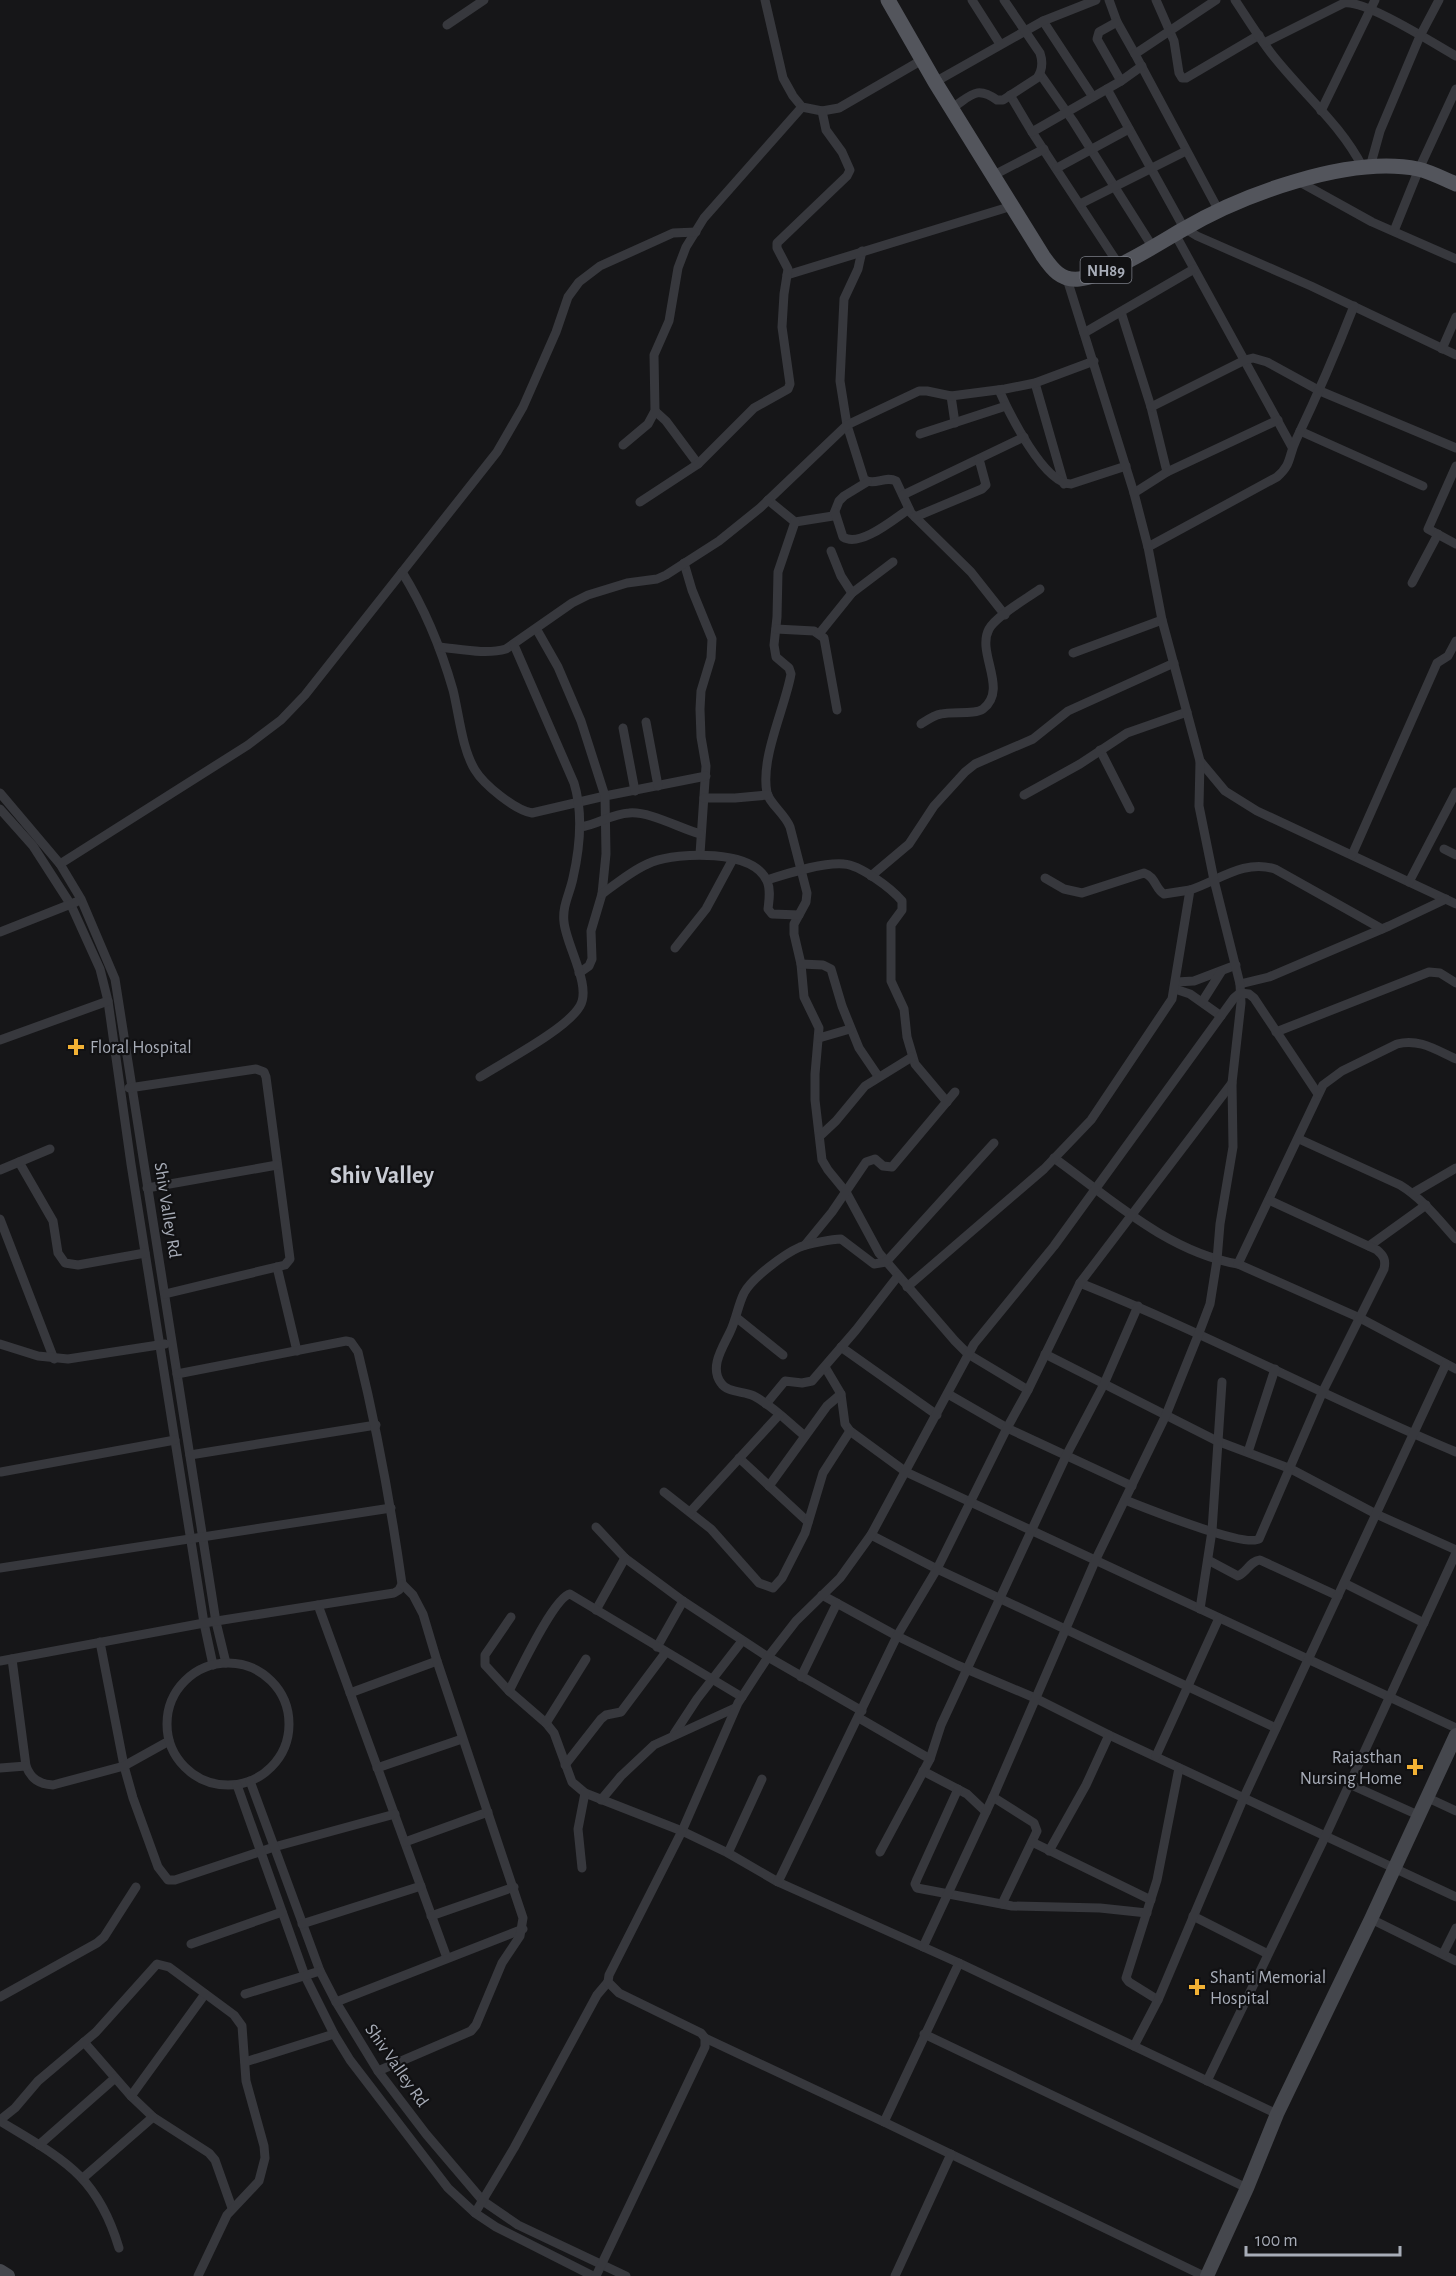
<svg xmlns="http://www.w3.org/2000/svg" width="1456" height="2276" font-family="'Alegreya Sans',sans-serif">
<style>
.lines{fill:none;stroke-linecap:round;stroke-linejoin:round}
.street{stroke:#37383d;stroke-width:9}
.secondary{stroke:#45474d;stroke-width:14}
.primary{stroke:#53555c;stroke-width:15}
.poi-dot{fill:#f2b134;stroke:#111113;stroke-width:2}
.labels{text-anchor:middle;stroke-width:4.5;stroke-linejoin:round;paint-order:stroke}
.shield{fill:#111113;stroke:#7b7e86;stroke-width:1.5}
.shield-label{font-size:16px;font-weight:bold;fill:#a8adb8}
.poi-label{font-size:18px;fill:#a8adb8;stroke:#111113;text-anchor:start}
.street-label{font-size:18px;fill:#a8adb8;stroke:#111113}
.district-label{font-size:24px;font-weight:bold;fill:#c9ccd4;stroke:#111113}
</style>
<rect width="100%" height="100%" fill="#161618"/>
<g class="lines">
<g class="street">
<polyline points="765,0 783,78 793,96 802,107 822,111 839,108 922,60"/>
<polyline points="972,0 1000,44"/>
<polyline points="1109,0 1117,22 1135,54"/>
<polyline points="1156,0 1174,41 1179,73 1182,78 1186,78 1259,35"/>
<polyline points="1216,0 1135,54 1219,211"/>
<path d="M1235,0C1247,18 1258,36 1271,53C1301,92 1341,124 1363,168"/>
<polyline points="1043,21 1093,97"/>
<polyline points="1117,22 1099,32 1097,39 1121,81"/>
<polyline points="447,25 484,0"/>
<path d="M1264,43L1344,3C1366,0 1433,43 1456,56"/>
<polyline points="1040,74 1073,121 1152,246"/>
<polyline points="935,82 1043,21 1096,0"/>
<polyline points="1107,89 1184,228 1197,236 1311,286 1456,355"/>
<polyline points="1010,95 1032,132 1119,265"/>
<path d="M952,108C971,96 976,85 997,100H1003L1037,78C1042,71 1043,62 1040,53L1004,0"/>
<polyline points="1321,111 1375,0"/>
<polyline points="1032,132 1121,81 1142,66"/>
<polyline points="1370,167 1380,131 1420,36 1439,0"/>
<polyline points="1057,168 1129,129"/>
<polyline points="994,175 1044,149"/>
<polyline points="1298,181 1372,222 1456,259"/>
<polyline points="1080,204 1186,151"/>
<polyline points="1394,231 1419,169 1456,89"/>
<polyline points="1175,234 1292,447"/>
<path d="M862,251L858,269L844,299L840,381L847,425L864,479C874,487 885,475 896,481L911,513L971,572L1005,615"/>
<polyline points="787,275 1012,206"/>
<polyline points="1121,312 1151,407 1167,472"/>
<polyline points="1084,333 1194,269"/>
<polyline points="1442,349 1456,317"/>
<polyline points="1035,383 1064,484"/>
<path d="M999,390C1009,413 1044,484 1071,484L1126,466"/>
<polyline points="951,396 955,423"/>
<polyline points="1151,407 1245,360 1253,358 1267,362 1320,391 1456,448"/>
<polyline points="655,411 666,421 698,464"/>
<polyline points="1300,431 1423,486"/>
<polyline points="920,434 1006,406"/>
<polyline points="623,445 648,424 655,411 654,355 669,321 678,268 686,247 704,218 802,107"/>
<polyline points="1456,466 1428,529 1456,544"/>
<polyline points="1134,493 1167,472 1278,420"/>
<polyline points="903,495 1024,437"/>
<polyline points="768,500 795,522 833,516 839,501 844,496 867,482"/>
<polyline points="640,502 698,464 754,408 788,389 790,384 782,327 784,294 788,269 777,248 777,243 847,176 850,170 842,152 826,130 822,111"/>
<path d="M835,512L843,537C860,548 894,519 909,509"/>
<polyline points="915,517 982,489 986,485 979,459"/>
<path d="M795,522L778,572L777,617L774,645L776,657L789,668L791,674C785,708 760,758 767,793C769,803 785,814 790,827L807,893L806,902L794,924V934L801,964L804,997L819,1028L815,1074V1100L822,1160L828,1170L846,1192L879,1253L955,1341L968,1354L1028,1390"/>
<path d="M1148,547L1277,477C1292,464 1288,457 1296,440C1317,396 1336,352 1354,306"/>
<polyline points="831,551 841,576 852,593"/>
<polyline points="684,563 692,590 712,639 711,658 701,691 700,709 701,737 706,766 700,854"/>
<path d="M402,572C425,609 441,648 453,690C459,714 462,749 475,770C484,785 515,810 532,813L605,796L706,776"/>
<polyline points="1412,583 1438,534"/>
<polyline points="776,629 814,631 824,638 837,710"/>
<polyline points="537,630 558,667 581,721 605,796 606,854 602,894 591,931 592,959 589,966 579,973"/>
<polyline points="819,634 852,593 893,562"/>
<path d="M439,647C460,649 486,655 506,649L572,603L588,595L627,583L657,579L666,575L719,541L760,508L847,425L919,391H927L951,396L1005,389L1035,383L1094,361"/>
<polyline points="1073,653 1162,620"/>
<polyline points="646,722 658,786"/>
<path d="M921,724C927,720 934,715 941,714C952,711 975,715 983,709C1009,689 976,653 989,629C996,616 1026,599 1040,589"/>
<polyline points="623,728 635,791"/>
<polyline points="1100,750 1130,809"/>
<polyline points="1200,761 1225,791 1257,811 1456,904"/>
<polyline points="0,793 60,864 81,899 115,979 216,1622 226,1663"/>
<polyline points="1024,795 1080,764 1127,733 1187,712"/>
<polyline points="704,798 735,798 768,795"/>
<polyline points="0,809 33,846 71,905 100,969 108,1001 131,1164 204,1623 213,1665"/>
<path d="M580,827C597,825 611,814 629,813C649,811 679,828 700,834"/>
<polyline points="1444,849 1456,855"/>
<polyline points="1352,855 1437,663 1448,656 1456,641"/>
<polyline points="60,864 248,745 281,720 305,695 497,452 523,407 556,332 568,297 579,282 600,266 673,233 696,232"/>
<polyline points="871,876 909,844 934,806 965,772 975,764 1033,739 1068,711 1174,663"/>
<path d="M1045,878L1064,889L1082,893L1144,873C1156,877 1155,889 1164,894L1190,890"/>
<path d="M767,880C785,874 825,862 844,864C860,865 891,888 902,901V910L891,925V981L904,1009L907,1037L915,1064L947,1102"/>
<polyline points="1409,882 1456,792"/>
<path d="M602,894C617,883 634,869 652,862C679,852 753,849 767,881C771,890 769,900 768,909L772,914L799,915"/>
<polyline points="0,932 76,902"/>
<polyline points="675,948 706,909 733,859"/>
<polyline points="801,964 823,965 831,969 842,1006 859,1048 878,1076"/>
<polyline points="1176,982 1194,981 1236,965"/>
<polyline points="1240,984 1269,977 1389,926 1446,899"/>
<polyline points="1175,989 1190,994 1221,1016"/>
<polyline points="1202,1002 1221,972"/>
<polyline points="1276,1032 1429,972 1440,973 1456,983"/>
<polyline points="819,1038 850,1029"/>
<polyline points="0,1040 108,1001"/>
<path d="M480,1077C505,1061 567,1029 580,1006C592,986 566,945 564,922C562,906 570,893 573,878C580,847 583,812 574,783L514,645"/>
<polyline points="129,1088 256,1069 264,1072 266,1077 290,1259 285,1265 165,1294"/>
<polyline points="820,1136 836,1121 865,1086 912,1057"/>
<path d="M1299,1139L1400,1185C1423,1199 1438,1219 1456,1239"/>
<path d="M1054,1158C1111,1199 1168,1252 1238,1264L1323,1085L1342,1071L1397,1044C1419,1038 1436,1050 1456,1059"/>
<polyline points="19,1162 53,1221 58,1253 65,1263 78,1265 145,1253"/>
<polyline points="0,1170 50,1149"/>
<polyline points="147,1188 277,1165"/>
<polyline points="1413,1193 1456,1168"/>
<polyline points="0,1219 54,1359"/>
<polyline points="805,1245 832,1212 866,1162 875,1159 883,1166 892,1167 955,1092"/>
<polyline points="1369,1246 1426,1205"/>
<polyline points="1238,1264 1360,1318 1456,1369"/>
<polyline points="277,1267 297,1351"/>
<path d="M1080,1283C1208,1334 1329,1399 1456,1452"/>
<path d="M907,1287L1044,1169L1091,1120L1172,999L1190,890C1218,881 1244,859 1275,869L1382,929"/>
<polyline points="737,1318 783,1355"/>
<polyline points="0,1344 38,1356 68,1359 165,1344"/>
<polyline points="841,1347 937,1415"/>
<polyline points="1045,1354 1217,1441 1291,1469 1376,1514 1456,1550"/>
<polyline points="825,1367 841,1394 845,1424 850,1431 906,1472 1456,1728"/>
<polyline points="948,1394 1007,1428 1132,1486"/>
<polyline points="766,1404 785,1381 802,1383 812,1381 856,1330 898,1276"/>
<path d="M805,1436C789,1423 773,1406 754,1396C745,1391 727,1393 721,1383C709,1367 723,1347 730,1332C736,1320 738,1305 744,1293C752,1278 784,1254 800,1247C808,1244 832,1239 841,1239L874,1264L886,1262L994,1143"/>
<polyline points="1248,1452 1275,1369"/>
<polyline points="190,1455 376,1425"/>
<polyline points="739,1458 808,1522"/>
<polyline points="1,1472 175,1440"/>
<polyline points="769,1486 827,1406 841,1394"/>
<polyline points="664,1492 711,1529 759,1583 773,1588 782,1578 805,1533 823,1473 850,1431"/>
<path d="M1125,1500C1146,1508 1244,1548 1259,1539L1323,1391L1384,1269C1386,1260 1384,1256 1377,1250L1269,1200"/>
<polyline points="690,1512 779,1415"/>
<polyline points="596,1527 625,1558 683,1601 768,1657 862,1711"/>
<polyline points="871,1535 937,1569 1276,1728"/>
<path d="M1208,1560L1238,1576C1247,1572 1250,1561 1260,1560L1338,1596"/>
<polyline points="0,1568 391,1508"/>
<polyline points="1344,1583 1424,1623"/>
<polyline points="822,1595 897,1636 957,1665 1035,1698 1109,1735 1456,1897"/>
<polyline points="318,1605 447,1958"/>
<polyline points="1200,1609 1212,1531 1222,1382"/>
<polyline points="596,1610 625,1558"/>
<polyline points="511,1617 485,1655 485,1665 509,1691 546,1723 554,1733 572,1782 585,1793 682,1831 728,1853 778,1882 959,1963 1277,2114"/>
<polyline points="100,1642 124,1766 133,1798 158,1867 168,1880 175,1880 274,1847 395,1814"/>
<polyline points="657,1647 683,1601"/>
<path d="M12,1659L26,1766C31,1779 39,1784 53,1785L124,1766L169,1741"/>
<path d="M0,1661L204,1623L394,1593L399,1590L402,1584C391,1506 377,1429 358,1352L351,1342L346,1341L177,1374"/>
<circle cx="228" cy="1724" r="61"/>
<polyline points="801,1677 837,1603"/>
<path d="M509,1691C518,1674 554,1597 570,1594L742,1697"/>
<polyline points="350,1693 437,1661"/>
<polyline points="859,1718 930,1759"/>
<polyline points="546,1723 586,1659"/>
<polyline points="674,1734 697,1699 742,1641"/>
<polyline points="1156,1756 1219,1618"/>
<polyline points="565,1765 601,1719 606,1715 621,1712 666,1652"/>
<polyline points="0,1768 26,1766"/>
<polyline points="377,1768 462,1739"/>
<polyline points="923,1771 967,1794 986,1812"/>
<polyline points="250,1781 320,1971 336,2002 378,2071 426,2134 483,2201 518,2225 626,2276"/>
<polyline points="1349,1784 1418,1815"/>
<polyline points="237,1785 305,1976 334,2034 350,2060 448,2188 475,2213 496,2227 593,2276"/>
<polyline points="958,1789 917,1879 915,1884 917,1888 1012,1906 1100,1908 1147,1913"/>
<polyline points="993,1797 1034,1823 1037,1831 1002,1904"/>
<polyline points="1426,1797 1456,1811"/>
<polyline points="601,1800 621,1776 654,1745 735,1708"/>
<polyline points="405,1842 488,1812"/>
<polyline points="1032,1842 1151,1900"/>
<polyline points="1049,1851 1086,1785 1109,1735"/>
<polyline points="880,1852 930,1759 941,1725 1067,1454 1104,1384 1138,1306"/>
<polyline points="728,1853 762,1779"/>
<polyline points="582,1868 578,1829 585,1793"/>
<polyline points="778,1882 897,1636 937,1569 1007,1428 1028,1390 1080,1283 1232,1083"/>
<polyline points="431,1916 514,1887"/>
<polyline points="1193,1916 1268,1954"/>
<polyline points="1371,1919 1456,1961"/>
<polyline points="302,1924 421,1886"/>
<polyline points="191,1944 282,1912"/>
<polyline points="923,1947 993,1797 1096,1559 1166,1415 1199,1333 1210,1304 1217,1260 1220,1224 1233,1147 1232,1083 1241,1003 1240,984 1214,880 1199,806 1200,761 1162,620 1148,547 1134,493 1067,279"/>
<polyline points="1443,1954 1456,1928"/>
<polyline points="245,1994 320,1971"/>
<polyline points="0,1997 97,1943 104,1937 136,1887"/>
<polyline points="1158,2000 1129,1982 1126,1978 1157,1880 1179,1768"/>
<polyline points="336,2002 523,1929"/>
<polyline points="924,2034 1247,2188"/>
<polyline points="705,2038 884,2122 1204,2276"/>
<polyline points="84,2042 131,2096 153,2117 209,2153 215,2160 232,2208"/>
<polyline points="1134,2046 1158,2000 1244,1797 1446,1364"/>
<polyline points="245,2062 334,2034"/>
<polyline points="378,2071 471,2031 476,2025 502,1963 520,1936 523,1918 437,1661 423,1614 413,1595 402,1584"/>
<polyline points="1207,2081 1325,1837 1456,1553"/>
<polyline points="131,2096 205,1994"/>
<polyline points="0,2120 15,2108 38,2081 96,2032 157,1964 169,1967 234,2015 242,2026 246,2081 264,2146 265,2158 259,2181 227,2215 198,2276"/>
<path d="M0,2121C62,2159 97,2174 119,2248"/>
<polyline points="884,2122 959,1963"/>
<polyline points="39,2145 115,2078"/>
<polyline points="83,2178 153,2117"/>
<polyline points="475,2213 514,2148 597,1995 608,1982"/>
<polyline points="596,2276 705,2047 705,2038 701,2033 619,1993 608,1982 609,1975 682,1831 738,1703 768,1657 796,1621 840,1578 871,1535 974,1344 1054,1246 1234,998 1240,993 1249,994 1254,998 1318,1094"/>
<polyline points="895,2276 951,2154"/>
</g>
<g class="secondary">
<polyline points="0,2271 8,2276"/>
<polyline points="1207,2276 1247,2188 1277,2114 1371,1919 1456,1735"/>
</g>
<path class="primary" d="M888,0L935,82L1043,256C1052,269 1061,281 1079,279C1108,276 1156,245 1182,230C1241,195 1349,155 1418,169C1431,172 1444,179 1456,184"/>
</g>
<g class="poi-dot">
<path d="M73 1038h6v6h6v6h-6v6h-6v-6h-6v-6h6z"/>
<path d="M1412 1758h6v6h6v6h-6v6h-6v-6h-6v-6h6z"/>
<path d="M1194 1978h6v6h6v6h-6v6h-6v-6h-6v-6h6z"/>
</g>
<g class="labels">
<rect class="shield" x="1080.5" y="257" width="51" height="26" rx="4.5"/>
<g class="shield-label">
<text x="1106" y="276">NH89</text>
</g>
<g class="poi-label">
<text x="90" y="1053">Floral Hospital</text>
<text x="1402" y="1763" text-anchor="end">Rajasthan<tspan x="1402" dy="21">Nursing Home</tspan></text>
<text x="1210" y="1983">Shanti Memorial<tspan x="1210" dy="21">Hospital</tspan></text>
</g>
<g class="street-label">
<text transform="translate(168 1210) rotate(81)" y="6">Shiv Valley Rd</text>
<text transform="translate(397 2065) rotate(55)" y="6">Shiv Valley Rd</text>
</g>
<g class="district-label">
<text x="382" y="1183">Shiv Valley</text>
</g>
</g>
<path d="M1246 2246v9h154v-9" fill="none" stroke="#a8adb8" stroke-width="3"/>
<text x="1255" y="2246" font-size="18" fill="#a8adb8" stroke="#111113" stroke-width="4.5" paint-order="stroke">100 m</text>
</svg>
